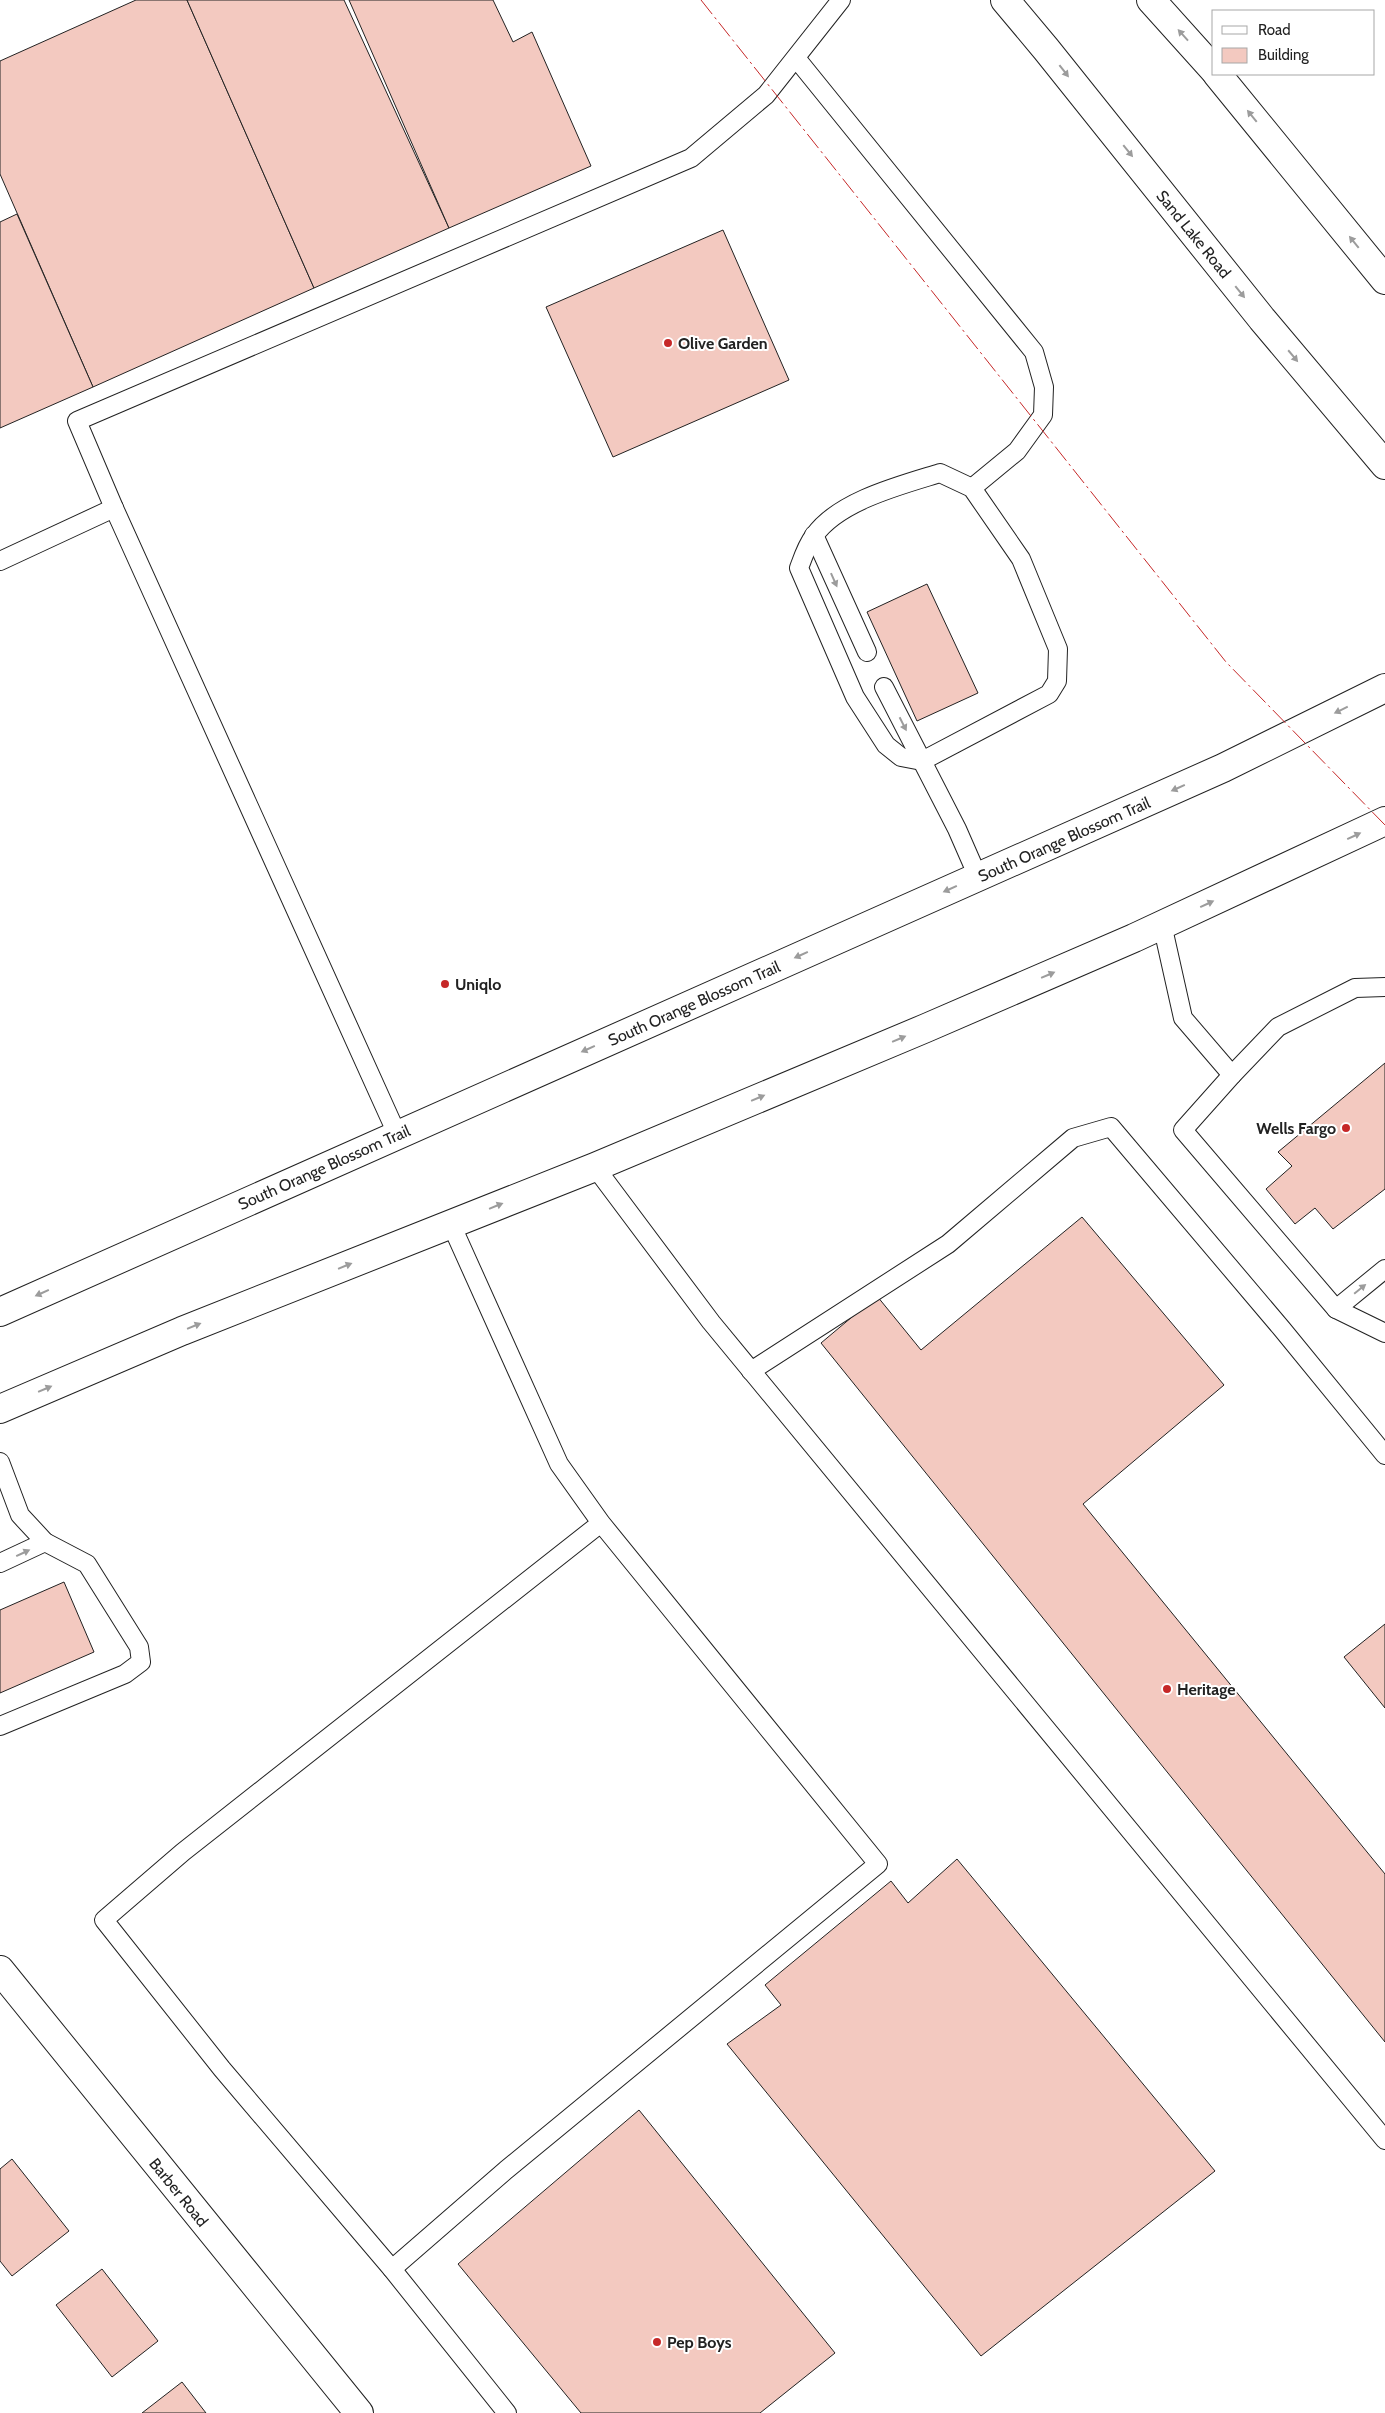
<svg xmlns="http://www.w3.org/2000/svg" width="1385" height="2413" font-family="Cabin,sans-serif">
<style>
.building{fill:#f3c9c0;stroke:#222}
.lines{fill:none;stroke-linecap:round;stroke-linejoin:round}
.lane-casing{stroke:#222;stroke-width:20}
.street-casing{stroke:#222;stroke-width:30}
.primary-casing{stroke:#222;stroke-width:30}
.lane{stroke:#fff;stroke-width:18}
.street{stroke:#fff;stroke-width:28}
.primary{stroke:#fff;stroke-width:28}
.power{stroke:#c62828;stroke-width:1;stroke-dasharray:18 4 2.5 4;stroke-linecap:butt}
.oneway{fill:#9c9c9c}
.poi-dot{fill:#c62828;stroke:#fff;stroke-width:2}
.labels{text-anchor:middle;stroke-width:4;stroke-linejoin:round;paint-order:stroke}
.street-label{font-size:16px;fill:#222;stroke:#fff}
.poi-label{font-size:16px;font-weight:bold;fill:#222;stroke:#fff;text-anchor:start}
</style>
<rect width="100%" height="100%" fill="#fff"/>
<g class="building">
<polygon points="136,0 187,0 314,288 93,387 0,174 0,61"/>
<polygon points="187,0 344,0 449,228 314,288"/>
<polygon points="349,0 493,0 513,42 532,32 591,166 449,228"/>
<polygon points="17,214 93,387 0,428 0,222"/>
<polygon points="723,230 789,380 613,457 546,307"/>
<polygon points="927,584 978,693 917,721 867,612"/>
<polygon points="1385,1063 1385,1189 1333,1229 1315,1208 1295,1224 1266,1189 1292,1166 1278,1152"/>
<polygon points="1082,1217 1224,1385 1083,1504 1385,1874 1385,2042 821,1343 877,1296 921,1350"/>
<polygon points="64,1582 94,1652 0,1693 0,1610"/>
<polygon points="1385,1624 1385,1708 1344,1657"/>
<polygon points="957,1859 1215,2171 981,2356 727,2044 781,2005 765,1985 891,1881 908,1903"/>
<polygon points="639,2110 835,2353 760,2413 581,2413 458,2264"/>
<polygon points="12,2159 69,2231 12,2276 0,2261 0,2169"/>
<polygon points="102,2269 158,2341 112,2377 56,2305"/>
<polygon points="182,2382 206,2413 142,2413"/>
</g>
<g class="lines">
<defs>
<g id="lane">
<polyline points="796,58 1034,352 1044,387 1043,415 1017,451 972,488"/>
<path d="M940,473L972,488L1021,559L1058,649L1057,681L1049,694L922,761L901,757L886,745L855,697L799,568C803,557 807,545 814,536C838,501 901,485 940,473Z"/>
<polyline points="814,535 867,652"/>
<polyline points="0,561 114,508"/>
<polyline points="884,687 957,829 978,877"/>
<polyline points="1162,924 1183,1018 1232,1075 1278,1027 1355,988 1385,987"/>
<polyline points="1232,1075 1183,1130 1336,1309 1385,1333"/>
<polyline points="397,1134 114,508 77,421 691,158 766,95 841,0"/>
<polyline points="595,1167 711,1322 1385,2140"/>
<polyline points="451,1224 559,1464 601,1523 183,1852 104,1920 222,2069 392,2269 506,2170 878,1864 601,1523"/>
<polyline points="1336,1309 1385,1269"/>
<polyline points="751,1371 948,1244 1073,1138 1111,1127 1282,1329 1385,1455"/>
<polyline points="0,1462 20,1515 45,1542 87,1564 139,1647 141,1662 125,1674 0,1726"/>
<polyline points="0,1563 45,1542"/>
<polyline points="392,2269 507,2413"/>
</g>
<polyline id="street" points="0,1970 359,2413"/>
<g id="primary">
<polyline points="1005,0 1046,49 1262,319 1385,465"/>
<polyline points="1151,0 1214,70"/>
<polyline points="1217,74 1385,280"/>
<polyline points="0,1312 1223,768 1385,688"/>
<polyline points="0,1409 182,1331 595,1167 926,1028 1134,938 1385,821"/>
</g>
</defs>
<use href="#lane" class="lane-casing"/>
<use href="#street" class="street-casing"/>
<use href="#primary" class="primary-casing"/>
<use href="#lane" class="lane"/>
<use href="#street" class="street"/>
<use href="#primary" class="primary"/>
<polyline class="power" points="701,0 1226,662 1385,825"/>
</g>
<defs><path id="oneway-solid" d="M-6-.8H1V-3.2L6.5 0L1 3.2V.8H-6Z" transform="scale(1.25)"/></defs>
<g class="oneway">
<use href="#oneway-solid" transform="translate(1183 35) rotate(-132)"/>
<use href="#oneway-solid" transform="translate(1064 71) rotate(52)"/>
<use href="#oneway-solid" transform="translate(1252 116) rotate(-129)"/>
<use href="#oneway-solid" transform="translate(1128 151) rotate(51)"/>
<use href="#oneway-solid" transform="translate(1354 242) rotate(-129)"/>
<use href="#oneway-solid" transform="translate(1240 292) rotate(51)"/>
<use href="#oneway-solid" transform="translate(1293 356) rotate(50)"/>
<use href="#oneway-solid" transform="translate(834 580) rotate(66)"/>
<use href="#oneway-solid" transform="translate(1341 710) rotate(154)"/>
<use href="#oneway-solid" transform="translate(903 724) rotate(63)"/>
<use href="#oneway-solid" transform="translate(1178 788) rotate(156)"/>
<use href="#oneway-solid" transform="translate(1354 836) rotate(-25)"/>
<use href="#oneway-solid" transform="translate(950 889) rotate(156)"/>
<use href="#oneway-solid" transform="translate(1207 904) rotate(-25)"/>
<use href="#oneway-solid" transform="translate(801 955) rotate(156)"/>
<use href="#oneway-solid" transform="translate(1048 975) rotate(-23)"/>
<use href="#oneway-solid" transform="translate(899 1039) rotate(-23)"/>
<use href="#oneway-solid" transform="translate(588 1049) rotate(156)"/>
<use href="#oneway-solid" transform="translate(758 1098) rotate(-23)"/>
<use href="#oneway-solid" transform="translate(496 1206) rotate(-22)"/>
<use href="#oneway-solid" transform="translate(345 1266) rotate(-22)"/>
<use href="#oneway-solid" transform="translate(1360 1289) rotate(-39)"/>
<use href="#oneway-solid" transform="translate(42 1293) rotate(156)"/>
<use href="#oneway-solid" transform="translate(194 1326) rotate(-22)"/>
<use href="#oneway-solid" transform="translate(45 1389) rotate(-23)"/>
<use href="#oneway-solid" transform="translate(23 1553) rotate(-25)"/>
</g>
<g class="poi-dot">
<circle cx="668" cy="343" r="5"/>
<circle cx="445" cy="984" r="5"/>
<circle cx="1346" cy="1128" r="5"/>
<circle cx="1167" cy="1689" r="5"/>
<circle cx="657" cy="2342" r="5"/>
</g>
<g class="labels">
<g class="street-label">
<text transform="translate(1194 234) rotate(51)" y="6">Sand Lake Road</text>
<text transform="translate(1064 839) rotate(-24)" y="6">South Orange Blossom Trail</text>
<text transform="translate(694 1003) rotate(-24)" y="6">South Orange Blossom Trail</text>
<text transform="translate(324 1167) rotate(-24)" y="6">South Orange Blossom Trail</text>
<text transform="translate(179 2192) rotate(51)" y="6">Barber Road</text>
</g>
<g class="poi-label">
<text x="678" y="349">Olive Garden</text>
<text x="455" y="990">Uniqlo</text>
<text x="1336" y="1134" text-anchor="end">Wells Fargo</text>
<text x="1177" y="1695">Heritage</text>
<text x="667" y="2348">Pep Boys</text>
</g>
</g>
<rect x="1212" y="10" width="162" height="65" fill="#ffffff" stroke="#a7a7a7"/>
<rect x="1222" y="26" width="25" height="8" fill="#ffffff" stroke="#a7a7a7"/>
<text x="1258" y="35" font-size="15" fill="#222222">Road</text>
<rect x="1222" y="48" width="25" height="15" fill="#f3c9c0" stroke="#a7a7a7"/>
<text x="1258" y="60" font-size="15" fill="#222222">Building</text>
</svg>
